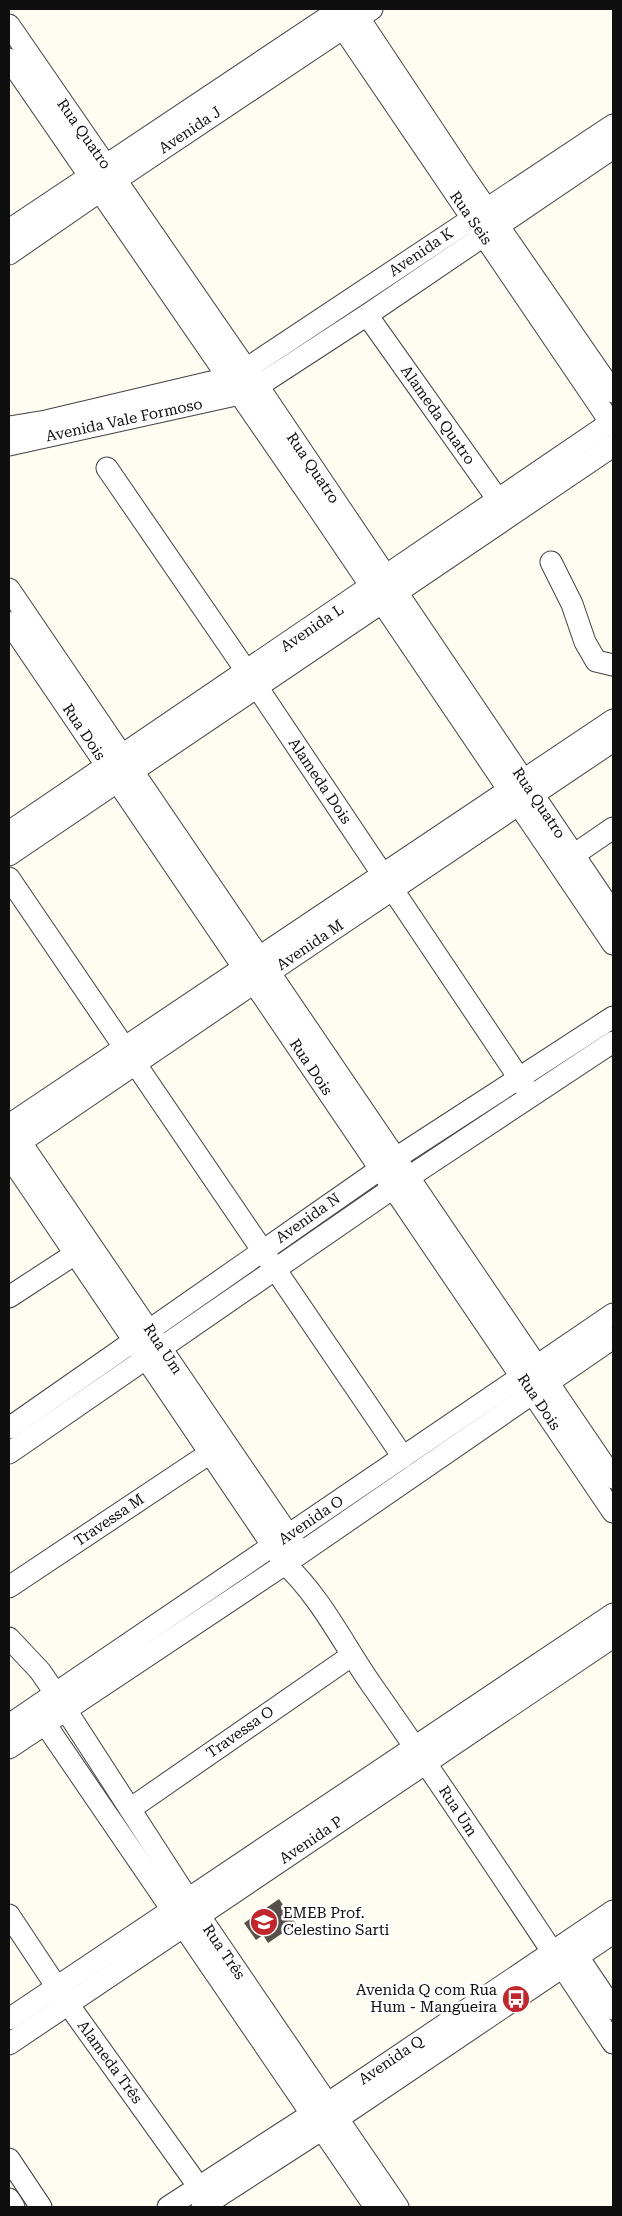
<svg xmlns="http://www.w3.org/2000/svg" width="622" height="2216" font-family="'Roboto Serif',serif">
<style>
.building{fill:#57504b}
.lines{fill:none;stroke-linecap:round;stroke-linejoin:round}
.minor-casing{stroke:#424242;stroke-width:23}
.minor{stroke:#fff;stroke-width:21}
.labels{text-anchor:middle;stroke-width:5;stroke-linejoin:round;paint-order:stroke}
.street-label{font-size:15px;fill:#0f0f0f;stroke:#fff}
.poi-label{font-size:15px;fill:#0f0f0f;stroke:#fff;text-anchor:start}
</style>
<rect width="100%" height="100%" fill="#fffcf1"/>
<polygon class="building" points="279,1899 296,1924 268,1943 263,1935 256,1940 244,1923"/>
<g class="lines">
<defs>
<g id="minor">
<polyline points="330,9 613,426"/>
<polyline points="353,9 464,176 613,392"/>
<polyline points="9,25 258,386 613,913"/>
<polyline points="9,59 318,508 613,944"/>
<polyline points="9,230 340,9"/>
<polyline points="9,254 116,180 372,9"/>
<polyline points="367,315 506,511"/>
<polyline points="9,427 46,421 228,378 246,369 613,125"/>
<polyline points="9,445 240,394 258,386 367,315 613,148"/>
<polyline points="107,468 247,672 531,1096"/>
<polyline points="551,562 572,604 585,642 596,661 613,665"/>
<polyline points="9,589 613,1478"/>
<polyline points="9,622 613,1512"/>
<polyline points="9,832 613,421"/>
<polyline points="9,855 613,446"/>
<polyline points="562,863 613,828"/>
<polyline points="9,878 403,1457"/>
<polyline points="9,1125 613,720"/>
<polyline points="13,1131 296,1546"/>
<polyline points="9,1150 270,972 613,741"/>
<path d="M9,1156L285,1564C320,1596 344,1645 371,1684C454,1802 533,1923 613,2043"/>
<polyline points="9,1297 75,1254"/>
<polyline points="9,1428 396,1158 613,1017"/>
<polyline points="9,1453 409,1177 613,1042"/>
<polyline points="9,1587 210,1453"/>
<polyline points="9,1638 40,1671 55,1693 188,1899 398,2207"/>
<polyline points="37,1712 375,2207"/>
<polyline points="9,1725 613,1314"/>
<polyline points="9,1748 285,1564 613,1338"/>
<polyline points="130,1809 351,1656"/>
<polyline points="9,1915 68,2004 206,2197"/>
<polyline points="570,1945 613,2009"/>
<polyline points="9,2019 613,1614"/>
<polyline points="9,2044 613,1637"/>
<polyline points="9,2159 41,2207"/>
<polyline points="9,2199 14,2207"/>
<polyline points="168,2207 327,2104 613,1911"/>
<polyline points="202,2207 321,2130 613,1933"/>
</g>
</defs>
<use href="#minor" class="minor-casing"/>
<use href="#minor" class="minor"/>
</g>
<defs>
<symbol id="school-disc" viewBox="-11 -11 22 22"><circle r="9.5" fill="#bf272c" stroke="#fff"/><path d="M0-5L7-2L0 1L-7-2ZM-4 1L0 2.5L4 1V4Q0 6-4 4Z" fill="#fff"/></symbol>
<symbol id="bus-disc" viewBox="-11 -11 22 22"><circle r="9.5" fill="#bf272c" stroke="#fff"/><path d="M-5-6H5V4H4V6H2V4H-2V6H-4V4H-5ZM-3.5-4V0h7V-4ZM-3.5 1.2v1.5H-2V1.2ZM2 1.2v1.5H3.5V1.2Z" fill="#fff"/></symbol>
</defs>
<g fill-rule="evenodd">
<use href="#school-disc" x="248" y="1906" width="32" height="32"/>
<use href="#bus-disc" x="500" y="1983" width="32" height="32"/>
</g>
<g class="labels">
<g class="street-label">
<text transform="translate(190 130) rotate(-34)" y="5">Avenida J</text>
<text transform="translate(84 134) rotate(55)" y="5">Rua Quatro</text>
<text transform="translate(471 218) rotate(55)" y="5">Rua Seis</text>
<text transform="translate(421 252) rotate(-34)" y="5">Avenida K</text>
<text transform="translate(438 415) rotate(55)" y="5">Alameda Quatro</text>
<text transform="translate(124 420) rotate(-12)" y="5">Avenida Vale Formoso</text>
<text transform="translate(313 468) rotate(56)" y="5">Rua Quatro</text>
<text transform="translate(312 628) rotate(-34)" y="5">Avenida L</text>
<text transform="translate(84 732) rotate(56)" y="5">Rua Dois</text>
<text transform="translate(320 781) rotate(56)" y="5">Alameda Dois</text>
<text transform="translate(539 803) rotate(56)" y="5">Rua Quatro</text>
<text transform="translate(310 945) rotate(-34)" y="5">Avenida M</text>
<text transform="translate(311 1067) rotate(56)" y="5">Rua Dois</text>
<text transform="translate(308 1218) rotate(-35)" y="5">Avenida N</text>
<text transform="translate(163 1349) rotate(56)" y="5">Rua Um</text>
<text transform="translate(539 1402) rotate(56)" y="5">Rua Dois</text>
<text transform="translate(109 1520) rotate(-34)" y="5">Travessa M</text>
<text transform="translate(311 1520) rotate(-34)" y="5">Avenida O</text>
<text transform="translate(240 1732) rotate(-35)" y="5">Travessa O</text>
<text transform="translate(458 1811) rotate(57)" y="5">Rua Um</text>
<text transform="translate(311 1840) rotate(-34)" y="5">Avenida P</text>
<text transform="translate(224 1952) rotate(56)" y="5">Rua Três</text>
<text transform="translate(391 2060) rotate(-34)" y="5">Avenida Q</text>
<text transform="translate(110 2062) rotate(54)" y="5">Alameda Três</text>
</g>
<g class="poi-label">
<text x="283" y="1918">EMEB Prof.<tspan x="283" dy="17">Celestino Sarti</tspan></text>
<text x="497" y="1995" text-anchor="end">Avenida Q com Rua<tspan x="497" dy="17">Hum - Mangueira</tspan></text>
</g>
</g>
<rect width="622" height="2216" fill="none" stroke="#0f0f0f" stroke-width="20"/>
</svg>
